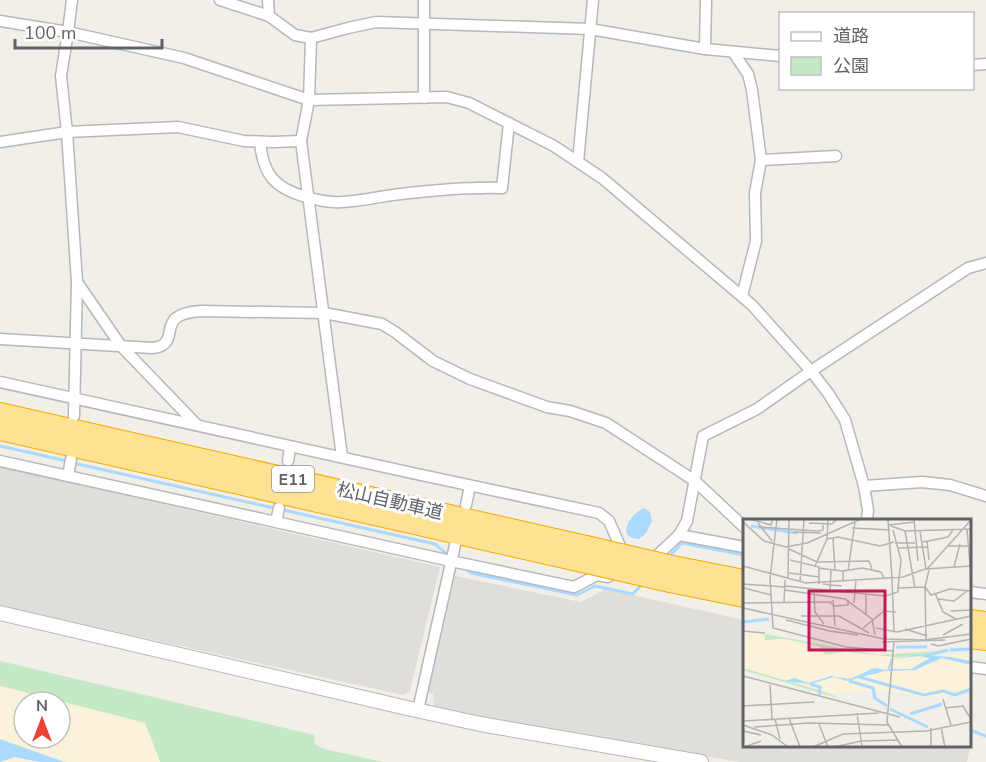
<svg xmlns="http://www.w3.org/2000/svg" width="986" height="762" font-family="'Nunito Sans','Noto Sans JP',sans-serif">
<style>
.industrial{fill:#e0deda}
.green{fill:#c5e8c5}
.sand{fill:#fbf3d9;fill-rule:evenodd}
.water{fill:#aadaff}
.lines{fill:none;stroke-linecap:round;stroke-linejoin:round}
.stream{stroke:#aadaff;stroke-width:3}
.minor-casing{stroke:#b5b8bc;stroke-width:13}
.tertiary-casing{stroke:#b5b8bc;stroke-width:16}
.motorway-casing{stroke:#f9ab00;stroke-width:22}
.minor{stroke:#fff;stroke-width:10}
.tertiary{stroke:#fff;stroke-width:14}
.motorway{stroke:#fde293;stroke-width:20}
.motorway-bridge-casing{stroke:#f9ab00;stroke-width:22;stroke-linecap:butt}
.motorway-bridge{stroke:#fde293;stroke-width:20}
.labels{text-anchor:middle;stroke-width:6;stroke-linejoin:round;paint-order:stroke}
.shield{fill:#fff;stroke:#8f9295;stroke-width:1.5}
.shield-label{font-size:16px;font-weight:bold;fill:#5f6368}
.street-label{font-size:18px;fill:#5f6368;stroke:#fff}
.inset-river{fill:none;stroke:#aadaff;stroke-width:3}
.inset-road{fill:none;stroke:#b3b3b1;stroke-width:1.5}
.view{fill:#c2185b;fill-opacity:0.15;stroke:#c2185b;stroke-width:3}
.inset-edge{fill:none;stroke:#5f6368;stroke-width:3}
</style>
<rect width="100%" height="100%" fill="#f1efe8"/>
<g class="industrial">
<polygon points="0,467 440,567 410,691 403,695 0,606"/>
<polygon points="455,576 581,602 605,589 744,620 744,746 967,746 970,748 967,762 740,762 562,733 434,708 433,694 428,692"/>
</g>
<polygon class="green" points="0,661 314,735 315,744 324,749 383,762 160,762 145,723 0,686"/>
<path class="sand" d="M0,686L145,723L160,762H0ZM24,702H60V738H24Z"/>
<g class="water">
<path d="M644,508L650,512L652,521L646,533L639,539C614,538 631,513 644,508Z"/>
<polygon points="0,739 5,741 65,762 39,762 15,757 0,762"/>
</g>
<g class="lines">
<g class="stream">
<polyline points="0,446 67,461"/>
<polyline points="73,463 435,544 449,556"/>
<polyline points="669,557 682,543 744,555"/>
<polyline points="464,568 471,573 577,595 595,586 633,594 643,583"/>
<polyline points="970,730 986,736"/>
</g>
<defs>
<g id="minor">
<polyline points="72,0 68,32 61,76 67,132 77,282 121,346 197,425"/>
<polyline points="220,0 269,16 295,35 311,38 348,28 376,22 590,29 705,49 780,56"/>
<polyline points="268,0 269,16"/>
<polyline points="0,21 68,32 184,58 309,100 447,97 469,103 554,146 602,178 752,305 811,371 828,393 845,420 864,486 868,510 867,520"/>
<polyline points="311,38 309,100 301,141 342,457"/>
<polyline points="705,49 706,0"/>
<polyline points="733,52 748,74 752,90 761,160 755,193 756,241 742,296"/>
<polyline points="972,65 986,64"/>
<polyline points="424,98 424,0"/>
<polyline points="0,142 67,132 178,127 244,141 273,142 301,141"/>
<path d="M260,142C263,174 274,188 306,197C318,200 329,203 342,202C362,201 381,196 401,194C435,190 468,187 502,188L509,123"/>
<polyline points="761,160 836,156"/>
<polyline points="578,162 593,0"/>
<path d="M0,339L152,348C155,348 158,347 161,346C179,336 156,314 201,311L324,313L382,324L395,332L433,361L470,379L547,407L570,411L606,423L695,481L744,527"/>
<path d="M0,382C200,426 399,471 599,513L609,521L624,555"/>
<polyline points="74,416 77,282"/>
<polyline points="0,461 276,522 279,508"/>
<polyline points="288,461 290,447"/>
<polyline points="68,476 71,459"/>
<polyline points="864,486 922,482 950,485 986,496"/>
<polyline points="466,505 470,486"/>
<polyline points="276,522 451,561 574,587 597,575 608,577"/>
<polyline points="679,535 687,521 703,436 757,409 811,371 968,268 986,263"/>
<polyline points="649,563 679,535 744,547"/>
<polyline points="970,592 986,594"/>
<polyline points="970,667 986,669"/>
<polyline points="418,710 455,545"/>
</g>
<polyline id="tertiary" points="0,613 407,708 480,724 701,762"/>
<g id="motorway">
<polyline points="0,413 586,546"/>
<polyline points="0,430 582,562"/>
<polyline points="673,566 744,580"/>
<polyline points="670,582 744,597"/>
<polyline points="970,620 986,622"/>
<polyline points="970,638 986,640"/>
</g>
</defs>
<use href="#minor" class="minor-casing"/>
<use href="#tertiary" class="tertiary-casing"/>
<use href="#motorway" class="motorway-casing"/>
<use href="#minor" class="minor"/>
<use href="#tertiary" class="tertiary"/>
<use href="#motorway" class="motorway"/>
<defs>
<g id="motorway-bridge">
<polyline points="586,546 673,566"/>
<polyline points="582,562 670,582"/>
</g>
</defs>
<use href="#motorway-bridge" class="motorway-bridge-casing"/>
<use href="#motorway-bridge" class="motorway-bridge"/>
</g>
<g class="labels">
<rect class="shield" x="272" y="466" width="42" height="26" rx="4.5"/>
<g class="shield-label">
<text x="293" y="485">E11</text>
</g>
<g class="street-label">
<text transform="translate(390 501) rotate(13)" y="6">松山自動車道</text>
</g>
</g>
<g transform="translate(743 519)">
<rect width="228" height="228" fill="#f1efe8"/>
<path d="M22,115L135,136L196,132L191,138H136L102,133L82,136L77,128L42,120L22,121ZM0,149L79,171L98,180L0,151Z" fill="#c5e8c5"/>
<path d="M0,113L22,115V121L42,120L77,128L82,136L102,133L151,138L219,136L228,139V169L185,179L132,170L89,175L0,149V117H14Z" fill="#fbf3d9"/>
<path d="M175,136L208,138L228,142V146L199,139L172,151L142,152L104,162L91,158L67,165L41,162L0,149L42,162L51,159L66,164L88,157L107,160L131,149L144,151L148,140ZM175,137L187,139L168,150H146L151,140Z" fill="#aadaff" fill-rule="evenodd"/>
<path class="inset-river" d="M8,7L54,14M0,103L26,100M153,128H184M207,131L228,130M181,137L205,131M116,158L181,176L200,172L212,176L228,170M106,162L130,169L132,179L144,187M67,165L77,168L76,177M147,190L185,208M167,195L199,185"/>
<path class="inset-road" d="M6,0L28,6L29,2M34,0L27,59L30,109L103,128L150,132M145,0L149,59M171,0L175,42M0,3L21,22L43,28L64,24L118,0M15,4L29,22M66,4L89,5L94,0M146,6L171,3M148,7L162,12L228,10M16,8L75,12L80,11V5M109,9L147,11M224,10L228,58M150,11L158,41L155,69M162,12L172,69M177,12L183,50M51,13L78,14M90,19L92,51M84,20L95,18L137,27L151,23M184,22L186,41M180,23L205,18L210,11M152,24H172M205,27H225M155,29L185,28M46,30L74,43L126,42L129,50M47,41L72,47M0,47L63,64L160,58L182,50L228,47M211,48L217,25M75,49L100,52M184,50L228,1M186,51L182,68L188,76L207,70L228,72M105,52L112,3M46,54L76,58M45,59L46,0M149,59L151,113M100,61V52L119,49L138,53L141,59M57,63L61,0M76,65V48L72,47L84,20L85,0M80,65L99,67M42,67L142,77L155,73V69L182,68L183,120M0,69V65L42,68M1,69L28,76M42,71L102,80L129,100L132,116M71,73L72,93L81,105M87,73L88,51M192,74L200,93L213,100M123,76V95M195,80L211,82L224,72M90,81L92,107M86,83L92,87L105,86V81M0,84L89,83M41,84L42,61M111,84L113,61M0,89L141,120L181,121L228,115M208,92L228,91M58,97H96L126,114M43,101L87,112M120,109L141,92L153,93M133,109L154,113L228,97M162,110L184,117M0,112L22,114M87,112L115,116M200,116L220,105M139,123L202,121M151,123L144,203L159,228M188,125L195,127L228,120M0,157L157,198M27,166L29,200M200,180L208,206M0,187L71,183M202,189L220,187L228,200M114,194L119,228M46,199L57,228M32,200L37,220M0,202L136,194M76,205L85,228M0,206L29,216L45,228M11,208L65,204L145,206M198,208L202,228M188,209V228M0,212L18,216M1,228L18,222M70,228L100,215L183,212L228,203M91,228L118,222L155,221"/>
<path class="view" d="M66,72H142V131H66Z"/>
<rect width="228" height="228" class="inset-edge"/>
</g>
<rect x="779" y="12" width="195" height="78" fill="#ffffff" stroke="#bfc1c3" stroke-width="1.5"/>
<rect x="791" y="32" width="30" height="9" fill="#ffffff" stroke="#bfc1c3" stroke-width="1.5"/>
<text x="833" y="42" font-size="18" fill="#5f6368">道路</text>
<rect x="791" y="57" width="30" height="18" fill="#c5e8c5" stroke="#bfc1c3" stroke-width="1.5"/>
<text x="833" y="72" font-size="18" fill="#5f6368">公園</text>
<g transform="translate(42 720)"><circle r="28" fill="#ffffff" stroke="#bfc1c3" stroke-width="1.5"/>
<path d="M0-4.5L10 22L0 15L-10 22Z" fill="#ea4335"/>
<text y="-9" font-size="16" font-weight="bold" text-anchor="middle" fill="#5f6368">N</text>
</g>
<path d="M15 39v9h147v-9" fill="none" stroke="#5f6368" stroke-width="3"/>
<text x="24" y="39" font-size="18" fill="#5f6368" stroke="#ffffff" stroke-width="4.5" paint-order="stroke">100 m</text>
</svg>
